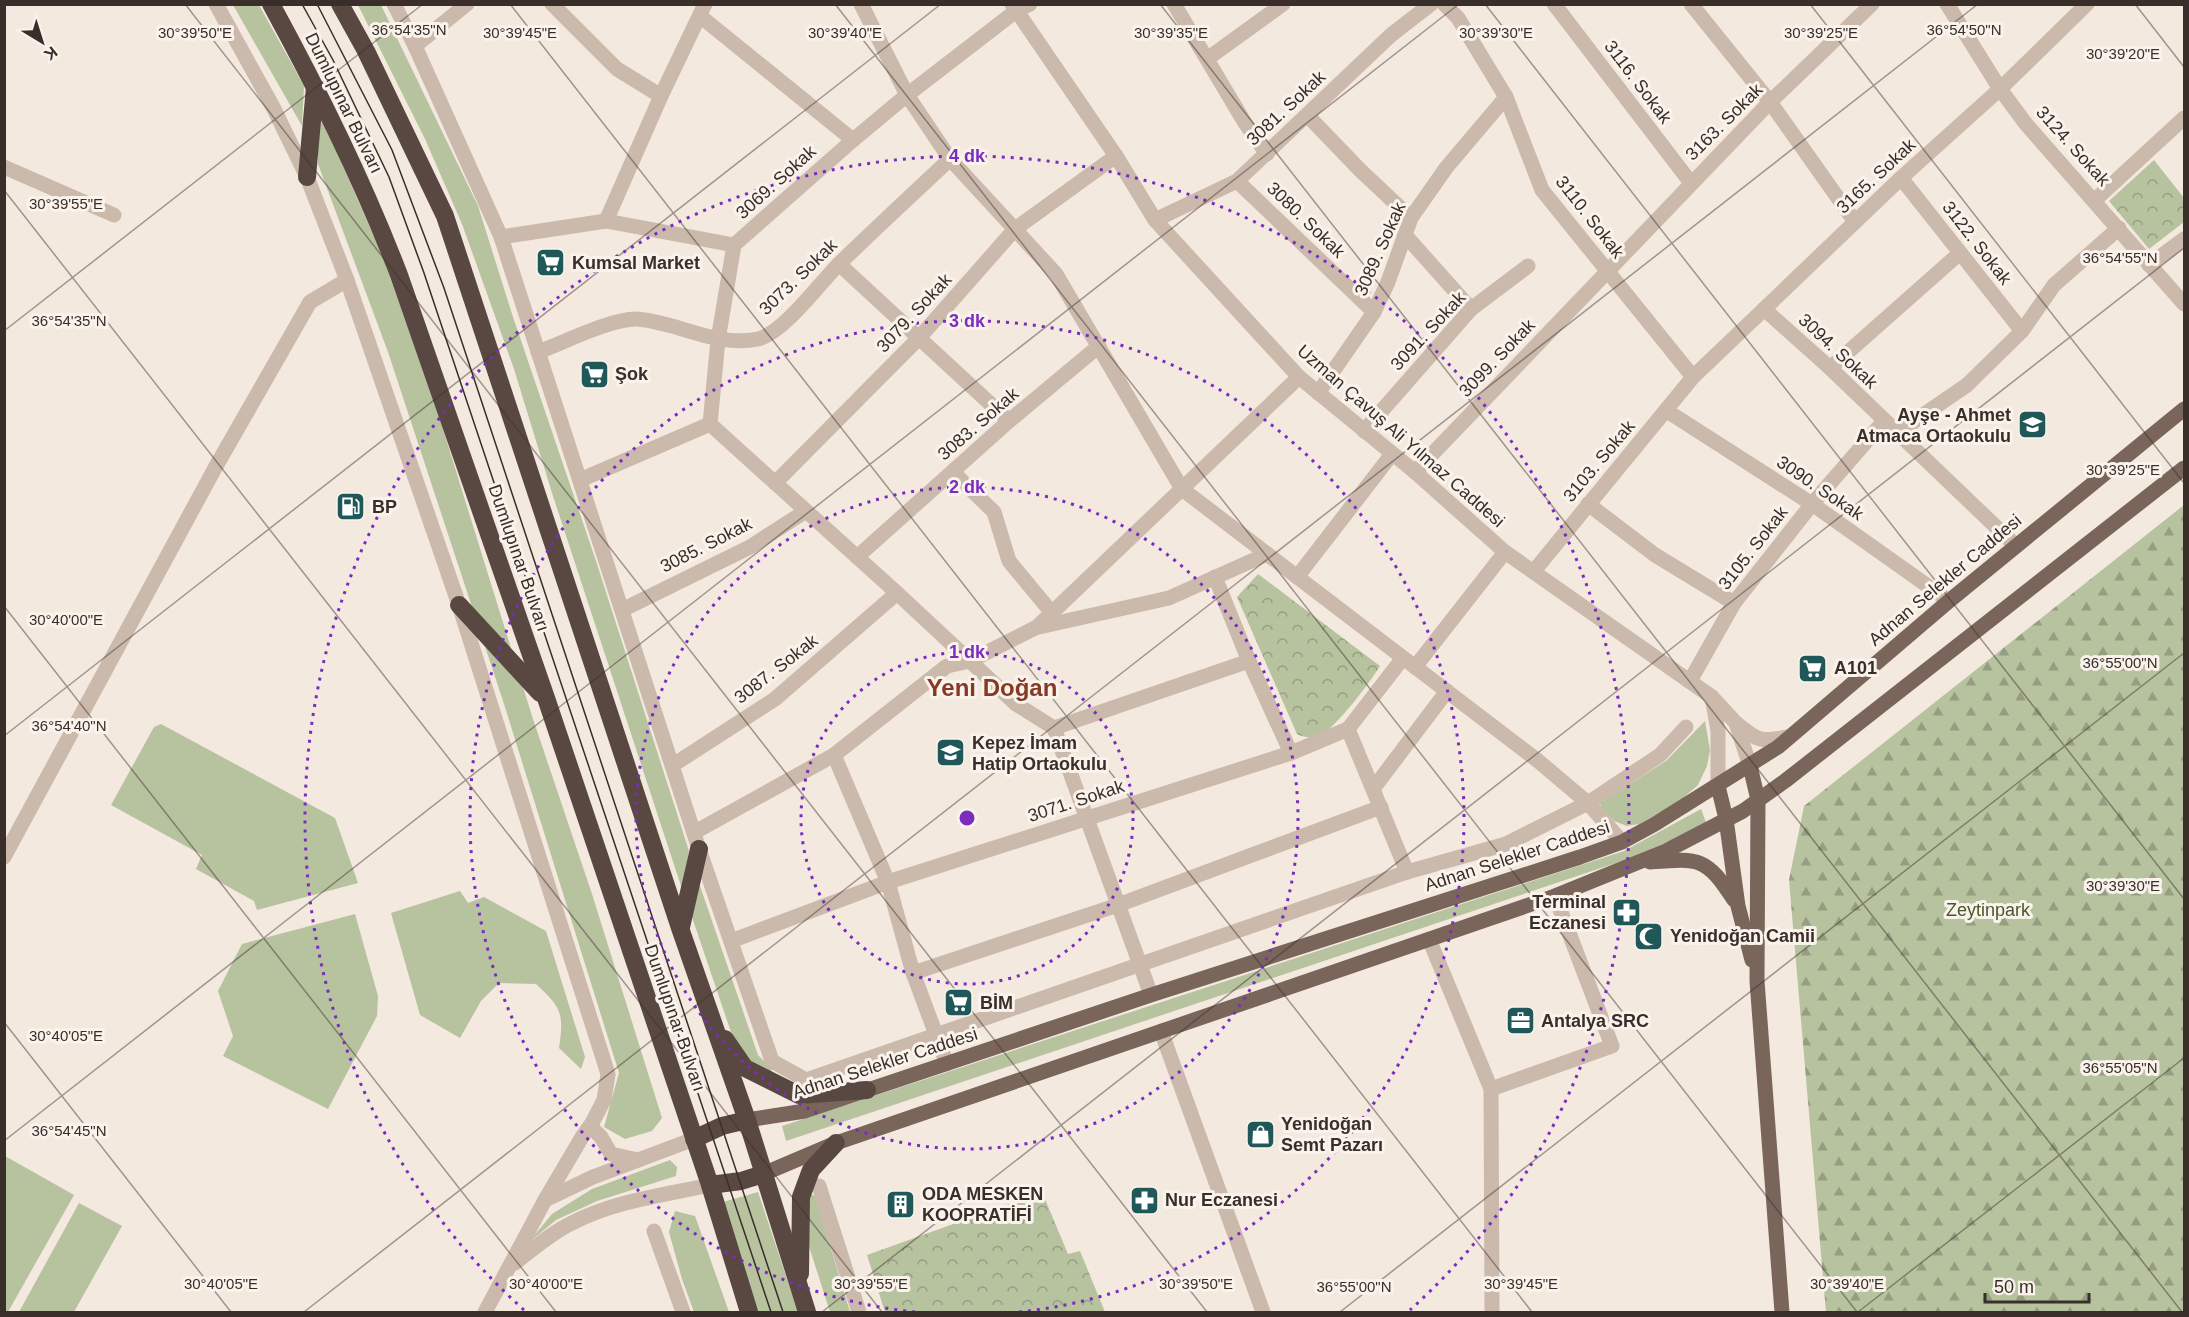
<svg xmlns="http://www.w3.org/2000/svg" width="2189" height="1317" font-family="Arial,sans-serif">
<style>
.green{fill:#b7c29f}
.forest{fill:url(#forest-firs)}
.park{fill:url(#park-crowns)}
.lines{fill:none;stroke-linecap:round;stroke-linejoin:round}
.minor{stroke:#cbb9ab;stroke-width:15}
.major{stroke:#7a655b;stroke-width:15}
.highway{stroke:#594841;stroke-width:18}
.tram{stroke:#392e2a;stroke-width:1.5}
.ticks{fill:none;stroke:#392e2a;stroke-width:1.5;stroke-opacity:0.45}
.ring{fill:none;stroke:#7b2cbf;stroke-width:3;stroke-dasharray:3 6}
.labels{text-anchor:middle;stroke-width:6;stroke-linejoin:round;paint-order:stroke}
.street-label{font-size:18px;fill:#392e2a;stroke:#faf3ec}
.poi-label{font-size:18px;font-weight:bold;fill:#392e2a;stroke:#faf3ec;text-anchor:start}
.park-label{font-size:18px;fill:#49572e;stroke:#faf3ec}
.district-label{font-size:24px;font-weight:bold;fill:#873924;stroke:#faf3ec}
.ticks-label{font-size:15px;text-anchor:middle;fill:#392e2a;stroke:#faf3ec;stroke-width:6;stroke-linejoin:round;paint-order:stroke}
.centre{fill:#7b2cbf;stroke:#faf3ec;stroke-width:3}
.ring-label{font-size:18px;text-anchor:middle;font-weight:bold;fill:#7b2cbf;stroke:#faf3ec;stroke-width:6;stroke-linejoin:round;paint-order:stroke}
</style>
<defs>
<pattern id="forest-firs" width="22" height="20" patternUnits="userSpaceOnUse" patternTransform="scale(1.5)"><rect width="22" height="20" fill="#b7c29f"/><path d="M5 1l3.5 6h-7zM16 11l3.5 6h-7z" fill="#969e82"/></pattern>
<pattern id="park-crowns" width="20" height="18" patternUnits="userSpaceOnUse" patternTransform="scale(1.5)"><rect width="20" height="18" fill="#b7c29f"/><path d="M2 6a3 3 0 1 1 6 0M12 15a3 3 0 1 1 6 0" fill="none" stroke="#969e82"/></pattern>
</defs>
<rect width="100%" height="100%" fill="#f3e9df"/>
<g class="green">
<polygon points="233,5 259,5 304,86 302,126"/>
<polygon points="358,5 381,5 478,206 513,317 596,561 689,851 682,889 552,493 514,369 462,224 425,139"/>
<polygon points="318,109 382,255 434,400 532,716 592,894 662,1118 652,1131 625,1139 604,1127 619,1073 504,704 388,352 318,164"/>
<polygon points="1705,721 1710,750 1707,766 1698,785 1676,804 1639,824 1627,826 1614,821 1601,807 1600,803 1666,761"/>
<polygon points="161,724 335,818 358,883 257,910 254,901 196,869 202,855 111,805 154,727"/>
<polygon points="1701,809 1707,825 1625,860 786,1141 782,1126 1624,851"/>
<polygon points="698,880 758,1055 772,1069 769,1075 750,1064 733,1038 692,917"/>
<path d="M460,891L468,903L484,897L546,931L585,1057L581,1069L559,1048C564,1014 562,1008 536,984L499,983L481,1001L460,1038L420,1015L391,913Z"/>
<polygon points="355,914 378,996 377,1016 328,1109 223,1056 233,1036 218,991 242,944"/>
<polygon points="5,1156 74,1195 8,1312 4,1312"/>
<polygon points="670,1160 677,1167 676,1176 597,1201 556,1220 528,1243 552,1214 592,1189"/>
<polygon points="758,1192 798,1312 757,1312 723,1202"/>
<polygon points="808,1193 815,1196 850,1312 830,1312 806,1237"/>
<polygon points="79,1203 122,1226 74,1312 19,1312"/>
<polygon points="675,1211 695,1216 729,1312 694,1312 682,1279 669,1232"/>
</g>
<polygon class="forest" points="2184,505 2184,1312 1826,1312 1789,880 1804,806"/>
<g class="park">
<polygon points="2154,160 2184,198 2184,222 2149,249 2109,201"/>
<path d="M1258,574L1380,666C1370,682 1336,728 1320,735C1312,738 1304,738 1297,734L1237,597Z"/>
<polygon points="1042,1192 1068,1254 1080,1251 1105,1312 885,1312 867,1255"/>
</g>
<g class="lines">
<g class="minor">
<polyline points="216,4 273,107 307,177 347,280 459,605 608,1074 604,1100 592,1123 582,1137 545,1200 485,1312"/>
<polyline points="394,4 415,46 501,237 699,849 772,1061 806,1080 1407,872 1506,844 1588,803 1660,755 1686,727"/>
<polyline points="552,4 617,69 661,96"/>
<polyline points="861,4 907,95 950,159 1056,274 1182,489 1537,760 1588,803 1622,842"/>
<polyline points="1012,4 1116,156 1155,220 1299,377 1415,472 1505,552 1712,697"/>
<polyline points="1174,4 1245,123 1267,154"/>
<polyline points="1444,4 1458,18 1506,97 1542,190 1693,377"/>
<polyline points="1554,4 1691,183"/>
<polyline points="1691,4 1770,102 1855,222"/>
<polyline points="1947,4 2000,89 2026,124 2184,304"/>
<polyline points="700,16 853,140"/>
<polyline points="415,46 467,4"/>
<polyline points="1207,59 1283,4"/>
<polyline points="1308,116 1360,170 1411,218"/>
<polyline points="4,167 114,215"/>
<polyline points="1901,178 2022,331"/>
<polyline points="1237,181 1374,312"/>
<polyline points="2095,200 2184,118"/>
<polyline points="1155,220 1237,181 1391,35 1431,4"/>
<polyline points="606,221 661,96 705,4"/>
<polyline points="1405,235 1471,309"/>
<polyline points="501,237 606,221 734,245 853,140 907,95 1016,11 1030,4"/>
<polyline points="734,245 718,340 710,424 897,593 1016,704 1054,728 1151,995"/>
<polyline points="839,264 1009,421"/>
<polyline points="2149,265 2184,239"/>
<polyline points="1764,309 1830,368 2016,546"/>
<path d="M538,352C563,343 612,318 637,319C678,322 716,348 758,339C784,333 821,281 841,262C877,227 914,193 950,159"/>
<polyline points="1830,368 1960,253"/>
<polyline points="1318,393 1374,312 1388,282 1411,218 1446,168 1506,97"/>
<polyline points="1667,411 1812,504 1949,601"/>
<polyline points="1364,431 1471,309 1528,266"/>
<polyline points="1897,433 1967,385 2022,331 2054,285 2119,228"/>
<polyline points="953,472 994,512 1009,561 1052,613"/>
<polyline points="1415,472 1770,102 1872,4"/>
<polyline points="580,480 710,424"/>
<polyline points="775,483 919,338 1015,229 1116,156"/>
<polyline points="1588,504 1655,555 1734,603"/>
<polyline points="857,557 1009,421 1099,346"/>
<polyline points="1534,571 1693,377 1901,178 2000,89 2087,4"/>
<polyline points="1215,577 1249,661 1291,753"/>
<polyline points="1297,577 1392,454"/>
<polyline points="622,610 750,547 806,511"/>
<polyline points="1039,627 1169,598 1267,554"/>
<polyline points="1415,667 1505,552"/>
<polyline points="1690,681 1734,603 1812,504 1884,421"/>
<path d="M1736,723C1758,741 1759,742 1788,737"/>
<polyline points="1054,728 1249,661"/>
<polyline points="1348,729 1407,872"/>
<polyline points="834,755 888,882 913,973 947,1064"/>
<polyline points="673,765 775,699 897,593"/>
<polyline points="1718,786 1718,731 1712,697 1736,723 1750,766"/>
<polyline points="1373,789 1447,691"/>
<polyline points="695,832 834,755 947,666 970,661 1037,627 1299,377"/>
<polyline points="4,857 215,468 310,302 347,280"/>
<polyline points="1429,939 1491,1089 1492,1312"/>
<polyline points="731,941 888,882 1291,753 1348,729 1403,658"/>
<polyline points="913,973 1118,905 1381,807"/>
<polyline points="1161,1031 1263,1312"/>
<polyline points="1491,1089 1612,1046 1555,896"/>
<polyline points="590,1126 601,1137 611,1154 638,1160"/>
<polyline points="819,1186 859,1312"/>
<polyline points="545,1200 593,1177 694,1139"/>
<polyline points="654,1231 683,1312"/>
<path d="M515,1263C533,1249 551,1233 572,1223C614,1201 664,1195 710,1185"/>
</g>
<g class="major">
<polyline points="1750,766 1758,800 1757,981 1782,1312"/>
<polyline points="1718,786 1726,819 1738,906 1752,960"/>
<path d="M1650,862C1700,858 1706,857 1734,900"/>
<polyline points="747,1120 805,1111 1151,995 1580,857 1622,842 1655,824 1778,747 1949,601 2184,409"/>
<polyline points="763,1174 836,1143 1555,896 1666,851 1743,811 1785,781 2184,468"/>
</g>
<g class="highway">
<path d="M271,4C319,92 363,181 399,275L546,698L710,1185L749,1312"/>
<polyline points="340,4 366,51 445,216 680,928 747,1120 807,1312"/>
<polyline points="307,177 315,87"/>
<polyline points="459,605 540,693"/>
<polyline points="681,927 699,849"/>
<polyline points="725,1039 745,1068 799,1095 867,1090"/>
<polyline points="694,1139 722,1126 747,1120"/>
<polyline points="710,1185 741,1181 763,1174"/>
<polyline points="800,1274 801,1197 811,1170 836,1143"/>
</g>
<g class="tram">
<polyline points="302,4 333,60 389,177 424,273 771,1312"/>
<polyline points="317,4 392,150 444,288 783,1312"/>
</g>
</g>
<path class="ticks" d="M185,4L1207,1312M510,4L1532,1312M835,4L1857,1312M1160,4L2182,1312M1485,4L2184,899M1810,4L2184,483M2135,4L2184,67M4,190L882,1312M4,331L423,4M4,606L556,1312M4,736L941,4M4,1022L231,1312M4,1141L1459,4M304,1312L1978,4M822,1312L2184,248M1340,1312L2184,653M1858,1312L2184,1058"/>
<g class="ring">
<circle cx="967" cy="818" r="166"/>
<circle cx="967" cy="818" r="331"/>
<path d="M915 1312A497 497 0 1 1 1019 1312"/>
<path d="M524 1310A662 662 0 1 1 1410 1310"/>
</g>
<defs>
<symbol id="supermarket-square" viewBox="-11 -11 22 22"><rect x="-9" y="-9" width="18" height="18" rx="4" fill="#20585a" stroke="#faf3ec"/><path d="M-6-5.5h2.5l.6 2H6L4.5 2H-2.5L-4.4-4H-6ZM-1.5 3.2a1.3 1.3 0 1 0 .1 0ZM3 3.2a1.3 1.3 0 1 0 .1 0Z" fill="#fff"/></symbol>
<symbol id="school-square" viewBox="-11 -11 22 22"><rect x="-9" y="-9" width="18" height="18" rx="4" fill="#20585a" stroke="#faf3ec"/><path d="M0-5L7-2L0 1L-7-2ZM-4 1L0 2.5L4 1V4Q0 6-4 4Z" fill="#fff"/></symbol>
<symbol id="fuel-square" viewBox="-11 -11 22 22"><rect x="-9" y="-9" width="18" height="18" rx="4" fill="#20585a" stroke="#faf3ec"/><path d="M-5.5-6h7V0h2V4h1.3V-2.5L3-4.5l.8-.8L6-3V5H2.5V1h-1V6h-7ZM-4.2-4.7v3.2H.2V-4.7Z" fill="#fff"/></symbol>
<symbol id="pharmacy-square" viewBox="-11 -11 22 22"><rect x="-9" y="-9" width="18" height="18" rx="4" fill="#20585a" stroke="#faf3ec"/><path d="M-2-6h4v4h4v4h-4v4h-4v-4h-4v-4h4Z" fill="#fff"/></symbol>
<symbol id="mosque-square" viewBox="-11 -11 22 22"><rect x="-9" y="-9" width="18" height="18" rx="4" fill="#20585a" stroke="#faf3ec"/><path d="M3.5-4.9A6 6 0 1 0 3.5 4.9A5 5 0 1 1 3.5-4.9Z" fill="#fff"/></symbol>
<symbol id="office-square" viewBox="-11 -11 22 22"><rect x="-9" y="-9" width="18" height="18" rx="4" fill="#20585a" stroke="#faf3ec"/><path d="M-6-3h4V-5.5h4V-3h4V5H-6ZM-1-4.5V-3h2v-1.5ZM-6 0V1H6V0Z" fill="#fff"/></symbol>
<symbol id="shop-square" viewBox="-11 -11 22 22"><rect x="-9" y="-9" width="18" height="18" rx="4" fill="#20585a" stroke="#faf3ec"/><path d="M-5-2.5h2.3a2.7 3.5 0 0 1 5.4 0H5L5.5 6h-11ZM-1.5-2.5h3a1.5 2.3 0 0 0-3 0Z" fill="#fff"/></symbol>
<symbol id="building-square" viewBox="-11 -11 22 22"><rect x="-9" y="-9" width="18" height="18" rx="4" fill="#20585a" stroke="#faf3ec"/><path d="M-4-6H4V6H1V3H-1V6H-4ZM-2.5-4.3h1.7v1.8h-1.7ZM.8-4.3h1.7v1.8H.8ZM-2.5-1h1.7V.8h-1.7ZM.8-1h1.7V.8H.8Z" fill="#fff"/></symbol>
</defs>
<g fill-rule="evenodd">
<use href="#supermarket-square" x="534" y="246" width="33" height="33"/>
<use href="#supermarket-square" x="578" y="358" width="33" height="33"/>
<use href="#school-square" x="2016" y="408" width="33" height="33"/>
<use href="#fuel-square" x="334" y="490" width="33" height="33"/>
<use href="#supermarket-square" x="1796" y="652" width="33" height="33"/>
<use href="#school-square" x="934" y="736" width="33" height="33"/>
<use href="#pharmacy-square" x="1610" y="896" width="33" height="33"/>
<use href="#mosque-square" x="1632" y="920" width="33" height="33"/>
<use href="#supermarket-square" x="942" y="986" width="33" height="33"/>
<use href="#office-square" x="1504" y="1004" width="33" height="33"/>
<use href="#shop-square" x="1244" y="1118" width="33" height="33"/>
<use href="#pharmacy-square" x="1128" y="1184" width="33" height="33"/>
<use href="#building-square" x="884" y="1188" width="33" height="33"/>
</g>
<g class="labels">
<g class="street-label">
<text transform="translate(1638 82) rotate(53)" y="6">3116. Sokak</text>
<text transform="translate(344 103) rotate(64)" y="6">Dumlupınar Bulvarı</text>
<text transform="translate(1286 108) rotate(-43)" y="6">3081. Sokak</text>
<text transform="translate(1724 122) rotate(-45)" y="6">3163. Sokak</text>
<text transform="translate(2073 146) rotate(48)" y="6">3124. Sokak</text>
<text transform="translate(1876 176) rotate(-43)" y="6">3165. Sokak</text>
<text transform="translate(776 182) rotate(-42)" y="6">3069. Sokak</text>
<text transform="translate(1590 217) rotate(52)" y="6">3110. Sokak</text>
<text transform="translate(1306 220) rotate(44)" y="6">3080. Sokak</text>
<text transform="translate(1977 243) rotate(52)" y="6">3122. Sokak</text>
<text transform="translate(1380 249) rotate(-66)" y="6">3089. Sokak</text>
<text transform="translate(798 277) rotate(-44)" y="6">3073. Sokak</text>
<text transform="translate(914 313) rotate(-47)" y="6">3079. Sokak</text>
<text transform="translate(1428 331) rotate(-47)" y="6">3091. Sokak</text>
<text transform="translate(1838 351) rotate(43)" y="6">3094. Sokak</text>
<text transform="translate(1497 358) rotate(-46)" y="6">3099. Sokak</text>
<text transform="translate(978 424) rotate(-41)" y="6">3083. Sokak</text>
<text transform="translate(1401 436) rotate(41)" y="6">Uzman Çavuş Ali Yılmaz Caddesi</text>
<text transform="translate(1599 461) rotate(-50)" y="6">3103. Sokak</text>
<text transform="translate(1820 488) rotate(34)" y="6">3090. Sokak</text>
<text transform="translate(706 545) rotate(-27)" y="6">3085. Sokak</text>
<text transform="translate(1753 548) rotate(-52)" y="6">3105. Sokak</text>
<text transform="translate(519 558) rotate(71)" y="6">Dumlupınar Bulvarı</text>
<text transform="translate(1945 580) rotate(-40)" y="6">Adnan Selekler Caddesi</text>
<text transform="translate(776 669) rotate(-38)" y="6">3087. Sokak</text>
<text transform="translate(1076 801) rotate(-18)" y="6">3071. Sokak</text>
<text transform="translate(1517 856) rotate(-18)" y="6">Adnan Selekler Caddesi</text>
<text transform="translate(675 1018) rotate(71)" y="6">Dumlupınar Bulvarı</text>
<text transform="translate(885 1063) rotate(-18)" y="6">Adnan Selekler Caddesi</text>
</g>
<g class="poi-label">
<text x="572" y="269">Kumsal Market</text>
<text x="615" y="380">Şok</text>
<text x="2011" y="421" text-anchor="end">Ayşe - Ahmet<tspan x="2011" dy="21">Atmaca Ortaokulu</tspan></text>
<text x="372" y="513">BP</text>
<text x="1834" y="674">A101</text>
<text x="972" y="749">Kepez İmam<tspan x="972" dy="21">Hatip Ortaokulu</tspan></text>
<text x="1606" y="908" text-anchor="end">Terminal<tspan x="1606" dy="21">Eczanesi</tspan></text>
<text x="1670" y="942">Yenidoğan Camii</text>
<text x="980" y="1009">BİM</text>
<text x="1541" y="1027">Antalya SRC</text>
<text x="1281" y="1130">Yenidoğan<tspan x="1281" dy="21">Semt Pazarı</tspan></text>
<text x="922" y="1200">ODA MESKEN<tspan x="922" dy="21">KOOPRATİFİ</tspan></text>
<text x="1165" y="1206">Nur Eczanesi</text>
</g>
<g class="park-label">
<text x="1988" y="916">Zeytinpark</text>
</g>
<g class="district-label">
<text x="992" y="696">Yeni Doğan</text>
</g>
</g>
<g class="ticks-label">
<text x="409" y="35">36°54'35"N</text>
<text x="1964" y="35">36°54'50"N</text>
<text x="195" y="38">30°39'50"E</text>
<text x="520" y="38">30°39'45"E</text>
<text x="845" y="38">30°39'40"E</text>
<text x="1171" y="38">30°39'35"E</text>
<text x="1496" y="38">30°39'30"E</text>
<text x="1821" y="38">30°39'25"E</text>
<text x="2123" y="59">30°39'20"E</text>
<text x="66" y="209">30°39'55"E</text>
<text x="2120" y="263">36°54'55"N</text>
<text x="69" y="326">36°54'35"N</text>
<text x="2123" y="475">30°39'25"E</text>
<text x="66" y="625">30°40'00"E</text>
<text x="2120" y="668">36°55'00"N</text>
<text x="69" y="731">36°54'40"N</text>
<text x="2123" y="891">30°39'30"E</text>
<text x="66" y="1041">30°40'05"E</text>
<text x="2120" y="1073">36°55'05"N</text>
<text x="69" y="1136">36°54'45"N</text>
<text x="221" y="1289">30°40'05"E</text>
<text x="546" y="1289">30°40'00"E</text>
<text x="871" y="1289">30°39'55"E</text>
<text x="1196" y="1289">30°39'50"E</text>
<text x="1521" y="1289">30°39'45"E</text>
<text x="1847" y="1289">30°39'40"E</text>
<text x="1354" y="1292">36°55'00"N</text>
</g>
<circle cx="967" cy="818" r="9" class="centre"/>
<g class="ring-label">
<text x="967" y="162">4 dk</text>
<text x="967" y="327">3 dk</text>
<text x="967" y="493">2 dk</text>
<text x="967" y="658">1 dk</text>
</g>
<rect width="2189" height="1317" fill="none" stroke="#392e2a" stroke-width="12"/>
<g transform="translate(42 42) rotate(142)" stroke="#faf3ec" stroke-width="4.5" paint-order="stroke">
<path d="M0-4.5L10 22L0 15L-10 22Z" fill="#392e2a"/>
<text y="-9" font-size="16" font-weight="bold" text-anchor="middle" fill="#392e2a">K</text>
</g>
<path d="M1985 1293v9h104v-9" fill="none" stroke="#392e2a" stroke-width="3"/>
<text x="1994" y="1293" font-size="18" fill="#392e2a" stroke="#faf3ec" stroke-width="4.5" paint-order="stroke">50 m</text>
</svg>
